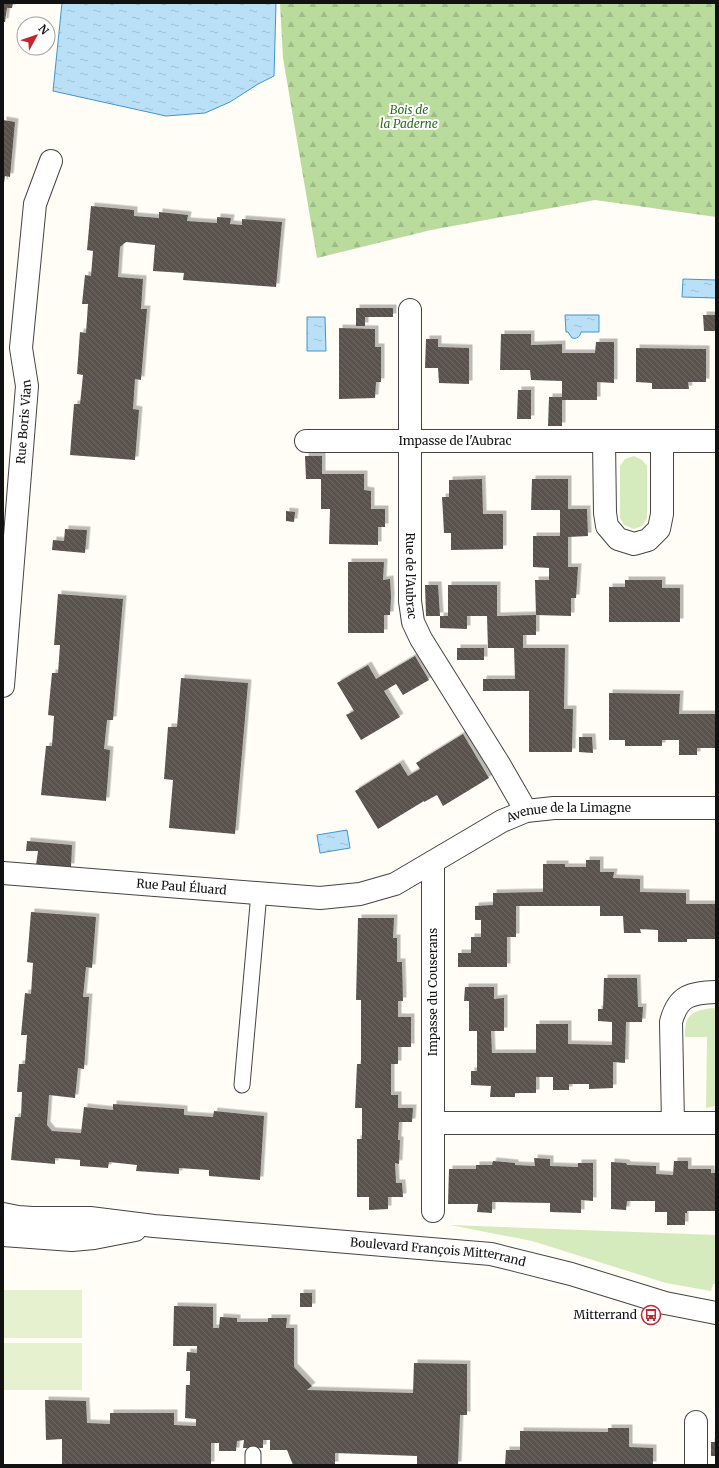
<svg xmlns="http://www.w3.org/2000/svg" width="719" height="1468" font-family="Merriweather,serif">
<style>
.grass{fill:#d5ebbd}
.forest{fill:url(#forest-firs)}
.pitch{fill:#e6f2cf}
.water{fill:url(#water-ripples);stroke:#3f96cf}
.building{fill:url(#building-back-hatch);filter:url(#shadow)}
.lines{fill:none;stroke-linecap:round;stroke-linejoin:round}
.service-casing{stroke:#444;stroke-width:17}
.minor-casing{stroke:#444;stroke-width:24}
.tertiary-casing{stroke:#444;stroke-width:24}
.service{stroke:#fff;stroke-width:15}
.minor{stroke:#fff;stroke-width:22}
.tertiary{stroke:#fff;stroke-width:22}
.labels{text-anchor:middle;stroke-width:4;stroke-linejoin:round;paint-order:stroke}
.park-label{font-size:12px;font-style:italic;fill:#2f6b1f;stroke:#fff}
.street-label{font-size:12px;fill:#111;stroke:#fff}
.poi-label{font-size:12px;fill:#111;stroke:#fff;text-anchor:end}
</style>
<defs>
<pattern id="forest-firs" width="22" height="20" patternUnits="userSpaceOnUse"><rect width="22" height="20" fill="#b9dc9c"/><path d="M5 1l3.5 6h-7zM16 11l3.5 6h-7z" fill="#9ebc85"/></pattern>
<pattern id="water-ripples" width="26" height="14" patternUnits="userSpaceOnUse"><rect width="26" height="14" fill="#b9e0f7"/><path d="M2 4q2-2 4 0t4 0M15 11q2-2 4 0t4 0" fill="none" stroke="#9ebfd3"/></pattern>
<pattern id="building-back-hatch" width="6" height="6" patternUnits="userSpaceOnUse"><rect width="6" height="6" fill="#5a524d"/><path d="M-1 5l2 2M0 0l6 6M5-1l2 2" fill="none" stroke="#6d6662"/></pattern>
<filter id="shadow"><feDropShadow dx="3.5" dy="-3.5" stdDeviation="0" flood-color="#0004"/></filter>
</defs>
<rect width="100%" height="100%" fill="#fffdf5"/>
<g class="grass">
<polygon points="634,456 642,460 647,466 647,518 642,526 634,529 624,525 620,518 620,466 625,459"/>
<path d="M714,1008L716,1010V1106L706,1108L707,1037H685C685,1033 685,1028 686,1024C688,1011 703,1009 714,1008Z"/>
<polygon points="450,1225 716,1235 716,1284 713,1284 711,1291 666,1283 532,1241"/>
</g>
<polygon class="forest" points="280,3 716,3 716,217 595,200 431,230 317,258 283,58"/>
<g class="pitch">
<rect x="3" y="1290" width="79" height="48"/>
<rect x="3" y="1343" width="79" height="47"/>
</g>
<g class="water">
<polygon points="62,3 276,3 274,76 258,84 230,102 205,113 166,116 53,91"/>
<polygon points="683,279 716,280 716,298 682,297"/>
<path d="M565,315H599V332H581C580,337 577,339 572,338L568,332H566Z"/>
<polygon points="307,317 325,317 326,351 307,351"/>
<polygon points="347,830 350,848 320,853 317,835"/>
</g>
<g class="building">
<polygon points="3,3 13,3 12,8 7,8 5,22 3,22"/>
<polygon points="3,120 15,122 10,177 5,176 4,183 3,183"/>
<polygon points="91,206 134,210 134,216 159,218 159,212 188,215 187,221 217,223 217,217 231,218 230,224 242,225 242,219 282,222 276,287 183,280 184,273 153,271 155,245 126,242 120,247 118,277 143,279 141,309 147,309 141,380 135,379 133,409 139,410 135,460 70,455 74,404 80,404 83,375 77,374 80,332 86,333 88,304 82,304 85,275 91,276 93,251 87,250"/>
<polygon points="356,308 393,308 393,317 365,317 365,326 356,326"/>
<polygon points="703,315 716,315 716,331 704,331"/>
<polygon points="339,328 375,329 375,347 381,347 381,382 376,382 375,398 339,399"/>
<polygon points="501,334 531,334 531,345 562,344 562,353 595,353 596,342 614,342 614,383 597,382 597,400 562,400 562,426 548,426 549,397 562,397 562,381 531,380 530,370 500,370"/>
<polygon points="426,339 438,339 438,347 469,348 469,384 439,383 438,368 425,368"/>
<polygon points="636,348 706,349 706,382 688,382 689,389 652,389 652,383 636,382"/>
<polygon points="518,390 531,390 531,419 517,419"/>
<polygon points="305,456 322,456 322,474 364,474 364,490 371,491 371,509 385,509 385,527 378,527 378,545 329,544 330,509 321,509 321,479 306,479"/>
<polygon points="482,479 483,514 503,514 503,549 451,550 451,533 444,533 443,514 442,497 449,497 449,480"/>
<polygon points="532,479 568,479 568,509 587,509 588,536 568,537 568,567 578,567 576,598 571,598 571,616 536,615 535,580 549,580 549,568 533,567 533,536 560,536 560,510 531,510"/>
<polygon points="286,511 295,512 294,522 286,521"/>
<polygon points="65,529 87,530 85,553 52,550 53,540 64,541"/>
<polygon points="348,562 384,562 383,580 390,579 391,597 390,615 384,615 384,633 348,633"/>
<polygon points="625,580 662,580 662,588 680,588 680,622 609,622 609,587 625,587"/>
<polygon points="425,585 438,585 440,616 448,616 448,585 497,585 497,616 536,615 536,635 523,635 523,648 565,648 564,709 573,709 572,752 529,752 529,691 483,691 483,679 515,679 514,648 488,648 487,616 467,616 467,629 440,628 440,616 426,616"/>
<polygon points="58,594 123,599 113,720 107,720 104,749 110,750 106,801 41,795 46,746 52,746 54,716 48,715 52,673 58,673 60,645 54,645"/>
<rect x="457" y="648" width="27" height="12"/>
<polygon points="415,656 429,680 403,695 396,684 384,691 400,717 361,740 346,715 354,711 337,683 368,665 376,679"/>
<polygon points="181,678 248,683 235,834 169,828 173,780 164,779 168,727 177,727"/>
<polygon points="609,693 680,694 679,714 716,714 715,748 697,748 697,755 679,755 679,740 662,740 662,746 625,746 625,740 609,740"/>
<polygon points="463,734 489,778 443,806 437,795 424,802 424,801 378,829 355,791 400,763 408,776 420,769 416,763"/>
<polygon points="579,737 592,737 593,753 579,752"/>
<polygon points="27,841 72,845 71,867 36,865 38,851 26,851"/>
<polygon points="586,860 600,860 600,872 614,872 613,878 640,879 640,892 686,893 686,904 716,904 716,939 687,939 687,942 658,942 658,930 640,929 641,933 624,933 623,916 600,916 600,906 516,906 516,937 507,937 507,967 458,967 458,953 471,953 471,937 481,937 481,920 475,920 475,906 493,905 493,893 543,892 543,864 565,864 565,867 586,867"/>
<polygon points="31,912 96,917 92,968 86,967 83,997 89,997 84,1069 78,1068 75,1098 49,1095 47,1125 52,1131 81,1133 84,1107 113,1110 113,1104 184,1109 184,1115 213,1117 214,1111 264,1116 260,1180 209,1176 209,1170 179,1168 179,1174 136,1171 137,1165 109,1162 108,1168 80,1166 80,1160 55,1158 55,1164 11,1160 15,1117 21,1117 22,1092 17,1092 19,1064 25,1064 27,1035 21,1035 25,993 31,994 33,963 27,962"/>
<polygon points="358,918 394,918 393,938 397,938 397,962 402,962 403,1001 398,1001 398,1017 411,1017 411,1047 398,1047 398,1064 391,1064 391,1095 398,1095 398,1108 413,1108 412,1122 399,1122 398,1140 400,1140 399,1164 395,1163 396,1183 402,1183 403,1197 388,1197 388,1209 369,1210 369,1197 357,1197 357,1139 362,1139 362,1108 355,1108 357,1064 361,1064 361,1000 356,1000"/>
<polygon points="604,978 637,978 638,1007 643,1007 642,1022 626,1022 625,1063 613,1062 613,1088 589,1089 589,1084 569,1084 569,1090 553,1090 553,1077 536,1077 536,1093 515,1093 515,1097 490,1097 491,1086 471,1085 471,1071 477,1071 477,1031 469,1031 469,1001 464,1001 465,987 494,987 494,999 504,998 504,1031 491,1031 492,1053 536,1053 536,1024 568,1024 568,1044 612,1045 612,1022 598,1021 598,1009 603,1009"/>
<polygon points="534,1158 550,1159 550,1166 578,1167 578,1163 593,1163 593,1201 581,1200 581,1213 550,1212 550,1203 492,1202 492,1213 477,1212 478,1204 448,1204 449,1169 476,1169 476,1165 492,1165 493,1161 515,1163 515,1165 535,1166"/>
<polygon points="674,1161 688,1161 688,1169 711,1169 711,1173 716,1173 716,1211 687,1211 687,1213 685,1213 685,1225 667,1225 667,1212 655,1212 655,1201 627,1201 626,1210 611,1209 611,1162 626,1163 627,1165 656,1166 656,1174 673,1175"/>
<rect x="300" y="1293" width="12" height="14"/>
<polygon points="174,1306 213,1307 213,1328 219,1328 220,1317 237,1318 237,1322 268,1322 268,1318 287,1318 286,1328 294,1328 294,1367 312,1386 307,1390 413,1393 414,1363 467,1364 467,1415 460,1415 458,1465 417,1465 417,1456 335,1453 335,1465 293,1465 287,1450 270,1450 270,1440 263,1440 263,1448 243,1448 244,1440 237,1441 236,1451 219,1451 219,1443 211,1443 211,1465 62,1465 62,1439 46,1440 45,1400 86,1401 87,1423 110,1424 110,1413 174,1413 174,1425 196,1426 196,1419 185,1418 186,1385 190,1385 190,1371 186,1371 187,1352 197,1353 197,1346 173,1346"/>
<polygon points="608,1428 629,1428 629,1447 653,1448 653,1465 505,1465 506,1450 520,1450 520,1431 608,1432"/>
<rect x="711" y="1442" width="5" height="14"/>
</g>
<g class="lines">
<defs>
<g id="service">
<polyline points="242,1085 259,893"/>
<polyline points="253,1454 253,1465"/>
</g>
<g id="minor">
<path id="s1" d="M410,310V601L413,622L421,639L499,764L526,811"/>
<path id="s2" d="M306,441H662V514L659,529L648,540L634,544L618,539L607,526L605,513L604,441"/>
<polyline points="662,441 716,441"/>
<path id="s3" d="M3,686L27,386L21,348L35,204L51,161"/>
<polyline points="433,862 433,1211"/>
<path id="s4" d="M3,873L320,898L360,894L395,884L502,821L526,811L554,808H716"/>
<polyline points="433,1123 716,1123"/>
<path d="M673,1123L671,1022C678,995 691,993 716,992"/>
<polyline points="696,1422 696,1465"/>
</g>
<g id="tertiary">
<path id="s5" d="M3,1214L18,1217L32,1218H90L154,1226L491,1254L571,1274L665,1303L716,1313"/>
<polyline points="3,1235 72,1240 94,1238 135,1230"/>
</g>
</defs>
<use href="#service" class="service-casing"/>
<use href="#minor" class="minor-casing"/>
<use href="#tertiary" class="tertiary-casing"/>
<use href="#service" class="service"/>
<use href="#minor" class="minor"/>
<use href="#tertiary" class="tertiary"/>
</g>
<defs>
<symbol id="bus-ring" viewBox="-11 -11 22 22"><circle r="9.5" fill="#fff" stroke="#c4262e" stroke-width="1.5"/><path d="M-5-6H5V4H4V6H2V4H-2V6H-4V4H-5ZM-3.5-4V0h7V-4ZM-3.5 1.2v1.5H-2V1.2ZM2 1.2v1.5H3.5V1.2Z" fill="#c4262e"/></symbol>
</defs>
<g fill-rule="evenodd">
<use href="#bus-ring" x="640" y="1304" width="22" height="22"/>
</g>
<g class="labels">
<g class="park-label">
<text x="409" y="114">Bois de<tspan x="409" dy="14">la Paderne</tspan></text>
</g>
<g class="street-label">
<text dy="4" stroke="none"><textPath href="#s3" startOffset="265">Rue Boris Vian</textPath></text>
<text dy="4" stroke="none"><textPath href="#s2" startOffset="149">Impasse de l'Aubrac</textPath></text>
<text dy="4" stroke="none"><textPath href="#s1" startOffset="266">Rue de l'Aubrac</textPath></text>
<text dy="4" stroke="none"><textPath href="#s4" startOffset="587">Avenue de la Limagne</textPath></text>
<text dy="4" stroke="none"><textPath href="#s4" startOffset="179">Rue Paul Éluard</textPath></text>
<text transform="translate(433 992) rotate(-90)" y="4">Impasse du Couserans</text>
<text dy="4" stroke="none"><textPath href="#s5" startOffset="437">Boulevard François Mitterrand</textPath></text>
</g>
<g class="poi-label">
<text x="637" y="1319">Mitterrand</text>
</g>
</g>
<rect width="719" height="1468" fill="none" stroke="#111111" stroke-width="8"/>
<g transform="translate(36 36) rotate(50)"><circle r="19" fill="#ffffff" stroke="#a0a0a0"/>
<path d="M0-3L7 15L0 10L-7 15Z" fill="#c4262e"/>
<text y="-6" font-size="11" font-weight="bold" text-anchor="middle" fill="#111111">N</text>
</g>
</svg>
